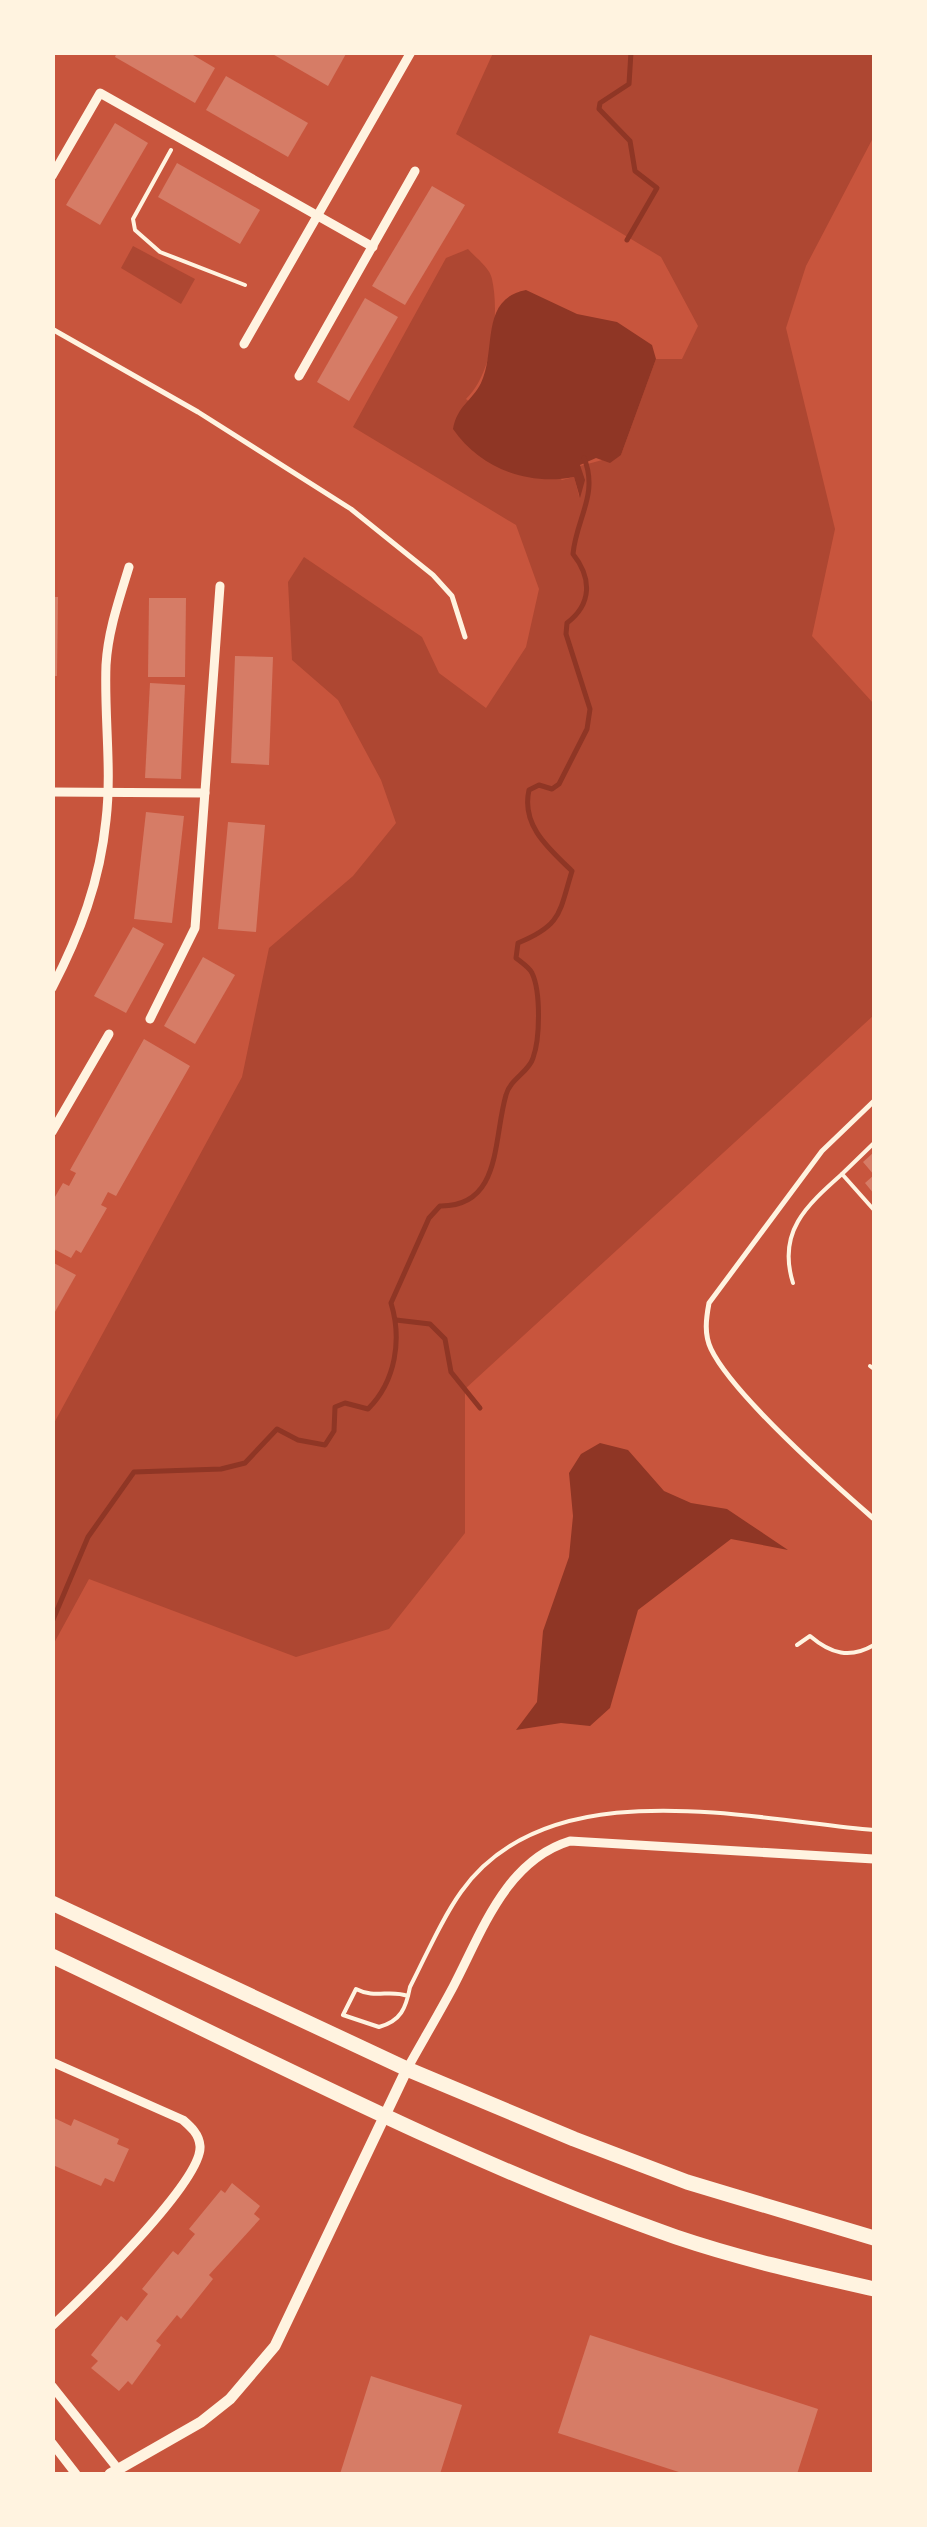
<svg xmlns="http://www.w3.org/2000/svg" width="927" height="2527" font-family="'IBM Plex Sans',sans-serif">
<style>
.green{fill:#ae4732}
.water{fill:#8f3625}
.lines{fill:none;stroke-linecap:round;stroke-linejoin:round}
.stream{stroke:#8f3625;stroke-width:5}
.building{fill:#d67c66}
.path{stroke:#fff3e0;stroke-width:4}
.service{stroke:#fff3e0;stroke-width:5}
.minor{stroke:#fff3e0;stroke-width:9}
.tertiary{stroke:#fff3e0;stroke-width:11}
.primary{stroke:#fff3e0;stroke-width:15}
</style>
<rect width="100%" height="100%" fill="#c8553d"/>
<g class="green">
<path d="M493,53H874V136L806,266L786,328L835,529L812,636L874,704V1015L465,1389V1533L389,1629L296,1657L89,1579L53,1645V1425L242,1077L269,948L353,876L396,823L381,780L338,700L292,660L288,582L304,557L422,637L439,673L486,708L526,647L539,589L516,525L353,427L446,258L468,249C476,258 490,268 492,279C500,315 492,375 466,399L562,480L574,477L579,496L580,466L621,455L656,359H682L698,326L661,257L456,134Z"/>
<polygon points="133,246 195,279 181,304 121,268"/>
</g>
<g class="water">
<path d="M526,290L577,314L617,322L652,345L656,359L621,455L610,463L596,458L580,465L585,480L580,498L574,477C527,486 480,468 453,429C457,406 472,401 481,383C497,350 479,299 526,290Z"/>
<polygon points="600,1443 628,1450 664,1491 691,1503 727,1509 788,1550 731,1539 638,1610 610,1708 590,1726 561,1723 516,1730 537,1702 543,1631 569,1557 573,1516 569,1473 581,1454"/>
</g>
<g class="lines">
<g class="stream">
<polyline points="627,240 657,188 635,171 630,141 599,109 600,103 629,84 631,52"/>
<polyline points="396,1320 430,1324 445,1339 451,1372 480,1408"/>
<path d="M52,1622L88,1537L134,1472L221,1469L245,1463L277,1429L298,1440L325,1445L334,1431L335,1407L345,1403L368,1409C396,1381 402,1339 391,1303L429,1218L440,1206C502,1207 493,1139 506,1095C510,1079 529,1072 533,1058C540,1039 541,992 532,973C530,968 521,962 516,958L518,943C562,925 559,913 572,871C548,848 521,825 529,790L539,785L552,789L559,784L587,729L590,709L566,634L567,623C592,604 592,578 573,554C576,519 599,494 584,458"/>
</g>
</g>
<g class="building">
<polygon points="117,52 188,52 215,68 195,103 115,57"/>
<polygon points="269,52 347,52 328,86"/>
<polygon points="226,76 308,123 288,157 206,110"/>
<polygon points="115,123 148,143 100,225 66,205"/>
<polygon points="177,163 260,210 240,244 158,197"/>
<polygon points="432,186 465,205 405,305 372,286"/>
<polygon points="365,298 398,317 349,401 317,382"/>
<polygon points="52,597 58,597 57,676 52,676"/>
<polygon points="149,598 186,598 185,677 148,677"/>
<polygon points="235,656 273,657 269,765 231,763"/>
<polygon points="150,683 185,685 181,779 145,778"/>
<polygon points="146,812 184,816 172,923 134,919"/>
<polygon points="228,822 265,825 256,932 218,929"/>
<polygon points="133,927 164,944 126,1013 94,996"/>
<polygon points="203,957 235,975 195,1044 164,1026"/>
<polygon points="144,1039 190,1066 116,1196 108,1192 101,1205 107,1208 81,1253 76,1250 71,1258 52,1248 52,1202 63,1183 69,1186 76,1173 70,1170"/>
<polygon points="874,1152 874,1194 865,1183 874,1175 863,1162"/>
<polygon points="52,1262 76,1275 52,1317"/>
<polygon points="52,2117 71,2126 74,2119 119,2139 117,2144 129,2149 114,2182 105,2178 101,2186 55,2166"/>
<polygon points="232,2183 260,2206 254,2214 260,2219 209,2275 213,2279 181,2319 177,2315 156,2341 161,2345 132,2385 128,2381 119,2391 91,2368 98,2361 91,2355 121,2316 127,2321 148,2294 142,2289 173,2251 178,2255 195,2234 189,2229 221,2190 225,2193"/>
<polygon points="590,2335 818,2409 797,2474 685,2474 558,2433"/>
<polygon points="371,2376 462,2405 440,2474 340,2474"/>
</g>
<g class="lines">
<g class="path">
<polyline points="171,150 133,219 135,230 160,252 245,285"/>
<polyline points="874,1143 842,1174 874,1210"/>
<path d="M793,1283C777,1232 806,1206 842,1174"/>
<polyline points="870,1366 874,1369"/>
<path d="M797,1645L810,1636C831,1654 850,1659 874,1645"/>
<path d="M408,1996C390,1989 375,1999 356,1989L343,2015L379,2027C401,2021 406,2008 410,1987C426,1956 441,1920 461,1892C548,1769 747,1819 874,1830"/>
</g>
<g class="service">
<polyline points="52,329 198,412 351,509 433,575 452,596 465,637"/>
<path d="M874,1101L822,1151L709,1303C706,1319 704,1334 711,1349C733,1395 834,1484 874,1519"/>
</g>
<g class="minor">
<polyline points="52,176 100,93 373,247"/>
<polyline points="244,344 411,52"/>
<polyline points="299,376 415,171"/>
<polyline points="52,792 205,793"/>
<path d="M52,988C80,934 100,881 106,820C112,769 104,716 106,665C108,631 119,600 129,567"/>
<polyline points="150,1019 195,928 220,586"/>
<polyline points="52,1132 109,1034"/>
<path d="M52,2062L183,2120C191,2127 199,2134 200,2146C203,2181 81,2299 52,2326"/>
<path d="M407,2069C422,2042 438,2015 453,1987C482,1932 505,1861 570,1841L874,1859"/>
<polyline points="52,2386 118,2469"/>
<polyline points="52,2443 76,2474"/>
</g>
<polyline class="tertiary" points="110,2474 201,2422 230,2399 275,2346 407,2069"/>
<g class="primary">
<polyline points="52,1903 407,2069 574,2139 687,2182 874,2238"/>
<path d="M52,1956C257,2053 462,2162 676,2237C741,2259 808,2274 874,2289"/>
</g>
</g>
<rect width="927" height="2527" fill="none" stroke="#fff3e0" stroke-width="110"/>
</svg>
